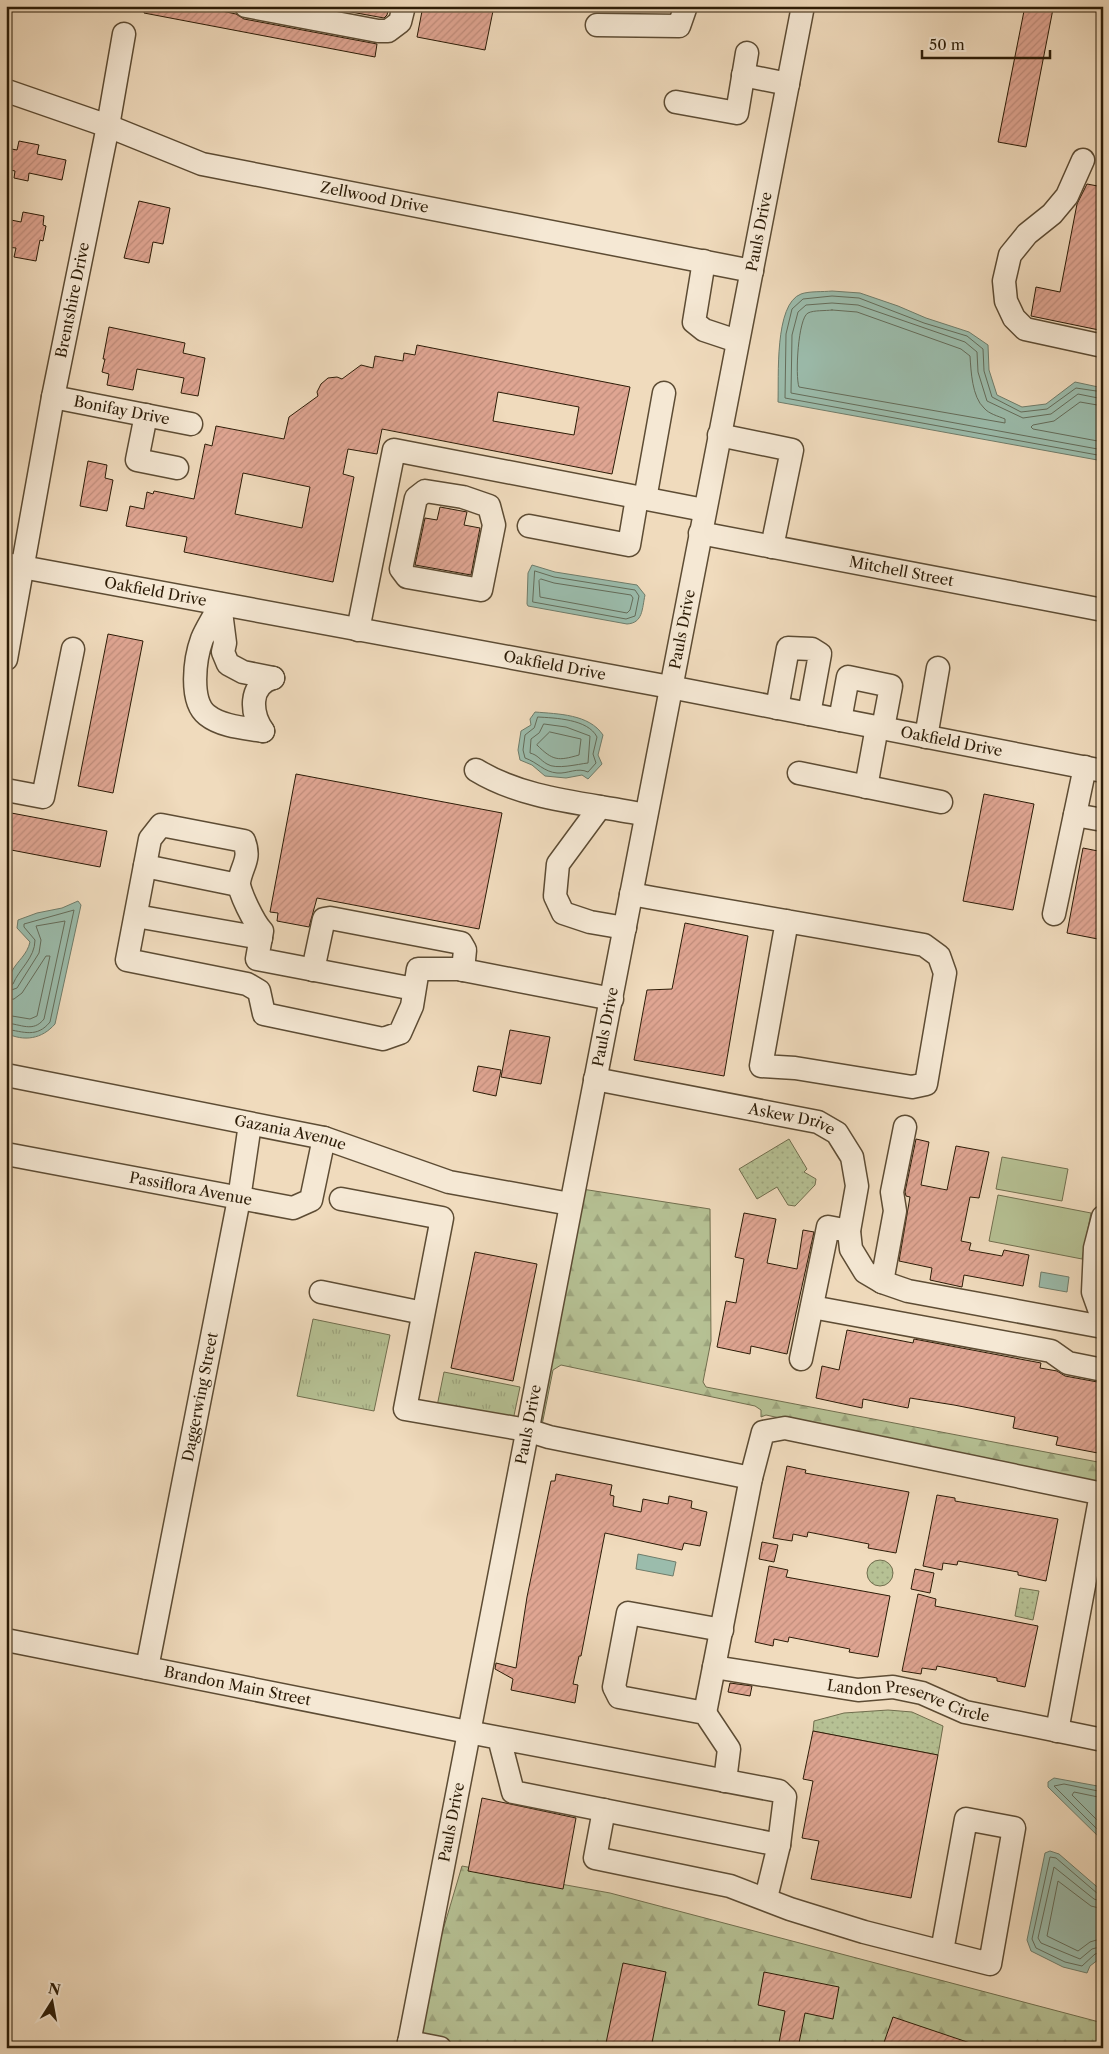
<svg xmlns="http://www.w3.org/2000/svg" width="1109" height="2054" font-family="'Libre Caslon Text',serif">
<style>
.grass{fill:url(#grass-tufts);stroke:#716e4e}
.forest{fill:url(#forest-firs);stroke:#716e4e}
.park{fill:url(#park-dots);stroke:#716e4e}
.garden{fill:#b6c194;stroke:#716e4e}
.water{fill:#9bbcac;stroke:#6f7c6a}
.lines{fill:none;stroke-linecap:round;stroke-linejoin:round}
.shore{stroke:#646c5a;stroke-width:1}
.building{fill:url(#building-hatch);stroke:#2c1c07;fill-rule:evenodd}
.minor-casing{stroke:#5d4c34;stroke-width:25}
.minor{stroke:#f5e8d4;stroke-width:22}
.labels{text-anchor:middle;stroke-width:4;stroke-linejoin:round;paint-order:stroke}
.street-label{font-size:15px;fill:#2c1c07;stroke:#f5e8d4}
</style>
<defs>
<pattern id="grass-tufts" width="24" height="20" patternUnits="userSpaceOnUse" patternTransform="scale(1.25)"><rect width="24" height="20" fill="#b6c194"/><path d="M3 7l-1-3M5 7V3M7 7l1-3M15 17l-1-3M17 17v-4M19 17l1-3" fill="none" stroke="#9da57e"/></pattern>
<pattern id="forest-firs" width="22" height="20" patternUnits="userSpaceOnUse" patternTransform="scale(1.25)"><rect width="22" height="20" fill="#b6c194"/><path d="M5 1l3.5 6h-7zM16 11l3.5 6h-7z" fill="#9da57e"/></pattern>
<pattern id="park-dots" width="8" height="8" patternUnits="userSpaceOnUse" patternTransform="scale(1.25)"><rect width="8" height="8" fill="#b6c194"/><path d="M2 2h.1M6 6h.1" fill="none" stroke="#9da57e" stroke-width="1.8" stroke-linecap="round"/></pattern>
<pattern id="building-hatch" width="6" height="6" patternUnits="userSpaceOnUse" patternTransform="scale(1.25)"><rect width="6" height="6" fill="#dfa592"/><path d="M-1 1l2-2M0 6l6-6M5 7l2-2" fill="none" stroke="#c08d7c"/></pattern>
</defs>
<rect width="100%" height="100%" fill="#f0dbbd"/>
<filter id="stains"><feTurbulence type="fractalNoise" baseFrequency=".004" numOctaves="4"/><feColorMatrix values="0 0 0 0 .2 0 0 0 0 .09 0 0 0 0 .02 0 0 0 .5 -.17"/></filter>
<radialGradient id="worn" r=".72"><stop offset=".6" stop-color="#630" stop-opacity="0"/><stop offset="1" stop-color="#630" stop-opacity=".3"/></radialGradient>
<g class="grass">
<polygon points="313,1319 390,1335 374,1411 297,1396"/>
<polygon points="444,1372 520,1387 512,1425 436,1411"/>
</g>
<g class="forest">
<polygon points="582,1189 710,1209 711,1341 703,1382 706,1387 1103,1463 1103,1488 766,1415 761,1417 761,1410 755,1406 561,1365 553,1370 542,1425 538,1423"/>
<polygon points="462,1866 610,1893 1103,2023 1103,2048 408,2048"/>
</g>
<g class="park">
<polygon points="789,1139 807,1169 804,1172 816,1179 815,1185 795,1206 788,1205 777,1187 757,1199 739,1169"/>
<circle cx="880" cy="1573" r="13"/>
<polygon points="1020,1588 1039,1591 1033,1620 1015,1616"/>
<polygon points="888,1710 912,1712 943,1726 938,1755 813,1731 814,1721 844,1713"/>
</g>
<g class="garden">
<polygon points="1002,1157 1068,1169 1062,1201 996,1189"/>
<polygon points="998,1195 1091,1213 1082,1259 989,1241"/>
</g>
<g class="water">
<path d="M832,291L860,293L898,306L926,318L969,332L988,345L989,370L997,395L1022,407L1046,404L1075,382L1103,388V461L778,402C779,378 774,304 801,294C809,291 823,292 832,291Z"/>
<path d="M532,565L555,572L637,585L645,595C642,609 643,623 627,624L528,606L527,604L528,573Z"/>
<path d="M535,712C558,714 589,714 603,735L598,755L602,764L588,779L582,775L566,778L545,776L532,765L520,760L518,750L521,731L531,725L530,719Z"/>
<path d="M78,901L81,905L55,1024C42,1039 24,1042 6,1033C6,1012 3,990 12,971C18,960 27,955 30,942L17,928L18,920L37,913L62,908Z"/>
<polygon points="1041,1272 1069,1277 1067,1292 1039,1287"/>
<polygon points="638,1554 676,1562 673,1576 636,1569"/>
<polygon points="1054,1778 1103,1787 1103,1841 1048,1787 1048,1782"/>
<polygon points="1050,1851 1059,1854 1103,1892 1103,1956 1090,1966 1087,1973 1063,1967 1031,1951 1027,1940 1045,1853"/>
</g>
<g class="lines">
<g class="shore">
<path d="M832,310L857,312L961,349L970,356C971,371 972,397 984,408C989,414 998,416 1005,419V423L799,387C795,376 798,318 808,313C814,310 825,311 832,310Z"/>
<polyline points="1103,392 1076,388 1047,409 1021,412 992,397 984,371 983,349 967,336 924,323 859,298 832,296 803,299 792,309 786,334 785,398 1103,456"/>
<polyline points="1103,399 1078,394 1051,414 1023,418 987,401 978,372 977,352 965,342 858,305 832,303 806,305 798,312 792,335 791,393 1103,450"/>
<polyline points="1103,406 1080,402 1054,421 1033,425 1031,427 1033,429 1103,442"/>
<polygon points="535,571 554,577 635,590 639,596 635,616 626,619 533,602"/>
<polygon points="541,579 554,583 631,595 633,598 630,610 627,613 540,597 539,581"/>
<path d="M538,717C555,718 588,719 597,737L593,754L596,763L588,772C577,767 568,774 557,773C544,772 537,762 525,758L523,750L525,735L534,728Z"/>
<path d="M544,724L566,727L590,736L588,763C578,764 556,770 547,764C540,760 538,755 530,753L531,739L539,733Z"/>
<path d="M550,732L581,739L579,755C558,761 553,761 537,745Z"/>
<path d="M6,986L13,984C19,969 35,958 35,940L24,927V924L74,910L50,1022C37,1038 24,1032 6,1029"/>
<path d="M6,992L17,988L39,953L41,940L36,926L65,921L44,1019C33,1033 21,1024 6,1023"/>
<polyline points="6,1000 14,999 22,993 46,956 50,956 37,1016 30,1019 6,1015"/>
<polyline points="1103,1792 1064,1784 1054,1786 1103,1835"/>
<polyline points="1103,1798 1074,1792 1072,1795 1103,1826"/>
<polyline points="1103,1895 1098,1894 1056,1858 1050,1857 1032,1939 1036,1948 1065,1962 1082,1966 1095,1954 1103,1952"/>
<polyline points="1103,1902 1094,1899 1054,1867 1038,1938 1041,1943 1080,1959 1092,1949 1103,1946"/>
<polyline points="1103,1909 1091,1906 1058,1881 1047,1936 1078,1951 1090,1942 1103,1938"/>
</g>
</g>
<g class="building">
<polygon points="145,6 198,6 236,14 244,19 377,44 375,57 144,13"/>
<polygon points="318,6 389,6 387,15 384,18"/>
<polygon points="423,6 494,6 485,50 417,37"/>
<polygon points="1025,6 1053,9 1026,147 998,142"/>
<polygon points="19,141 39,145 37,154 66,160 62,180 29,173 28,181 14,178 15,171 6,169 6,148 17,150"/>
<polygon points="1087,184 1103,187 1103,313 1099,330 1031,316 1036,287 1060,292 1077,204"/>
<polygon points="139,201 170,208 163,244 153,242 149,263 124,258"/>
<polygon points="23,212 44,216 43,225 46,226 43,241 40,240 36,261 14,257 16,248 6,247 11,220 21,222"/>
<polygon points="109,327 185,343 183,353 205,358 198,396 181,393 184,378 137,369 133,390 107,385 109,374 102,372 105,359 103,359"/>
<path d="M417,345L630,387L612,474L382,429L377,454L348,449L343,474L354,477L333,582L184,552L187,537L126,526L130,506L144,509L147,492L153,494L154,491L194,499L205,444L212,446L216,426L284,439L289,417L318,396L317,392L321,384L328,378L337,377L342,379L361,365L373,368L375,356L403,361L404,353L415,355ZM498,392L579,407L574,435L493,421ZM243,473L310,487L302,528L235,514Z"/>
<polygon points="88,461 107,465 105,478 113,480 107,511 80,506"/>
<polygon points="440,507 467,512 464,525 480,528 471,575 415,565 425,518 437,520"/>
<polygon points="108,634 143,641 113,793 78,786"/>
<polygon points="296,774 502,813 479,929 317,898 309,927 277,921 278,913 270,912"/>
<polygon points="984,794 1034,804 1013,910 963,901"/>
<polygon points="6,812 107,831 100,867 6,849"/>
<polygon points="1083,848 1103,852 1103,940 1067,933"/>
<polygon points="685,923 748,936 724,1076 634,1060 647,990 672,989"/>
<polygon points="510,1030 550,1037 541,1084 501,1077"/>
<polygon points="478,1066 501,1070 496,1096 473,1091"/>
<polygon points="916,1139 929,1142 921,1185 947,1190 956,1146 989,1152 979,1198 970,1197 961,1241 971,1243 969,1250 1002,1256 1004,1250 1029,1255 1023,1286 964,1275 962,1287 930,1280 932,1268 899,1261 910,1197 906,1196 905,1192"/>
<polygon points="744,1213 776,1219 767,1263 797,1269 803,1230 814,1232 787,1354 751,1346 750,1354 717,1347 726,1301 736,1303 744,1259 735,1257"/>
<polygon points="475,1252 537,1264 513,1381 451,1368"/>
<polygon points="847,1330 913,1343 914,1339 1041,1363 1040,1368 1057,1371 1065,1376 1103,1383 1098,1420 1103,1421 1103,1454 1056,1445 1058,1437 1013,1428 1015,1417 954,1405 910,1398 908,1408 863,1399 862,1408 816,1398 822,1366 839,1370"/>
<polygon points="787,1466 806,1470 805,1473 909,1492 896,1553 868,1548 869,1544 808,1532 807,1537 793,1534 792,1541 773,1538"/>
<polygon points="556,1474 612,1485 610,1495 614,1496 613,1506 641,1512 643,1499 668,1504 669,1496 692,1501 691,1508 707,1512 700,1546 684,1543 682,1550 605,1533 581,1656 579,1656 573,1684 578,1685 575,1703 511,1690 513,1679 495,1669 496,1663 516,1668 527,1597 551,1481 555,1481"/>
<polygon points="937,1495 955,1498 955,1501 1058,1519 1046,1581 1018,1575 1018,1572 958,1561 957,1565 943,1563 942,1570 923,1566"/>
<polygon points="762,1542 778,1545 774,1562 759,1559"/>
<polygon points="769,1566 788,1570 786,1577 890,1596 878,1657 849,1652 850,1649 789,1637 788,1642 774,1639 773,1646 755,1642"/>
<polygon points="915,1569 934,1573 930,1593 911,1589"/>
<polygon points="918,1594 936,1599 935,1606 1038,1626 1025,1687 997,1681 997,1678 937,1666 936,1670 922,1668 921,1674 902,1671"/>
<polygon points="730,1683 752,1686 750,1696 728,1692"/>
<polygon points="813,1731 938,1755 911,1898 811,1879 819,1841 802,1838 813,1781 803,1779"/>
<polygon points="482,1798 576,1818 563,1889 468,1871"/>
<polygon points="623,1963 666,1972 651,2048 628,2048 606,2043"/>
<polygon points="764,1972 839,1987 833,2019 805,2013 798,2048 778,2048 785,2011 758,2005"/>
<polygon points="893,2017 976,2045 976,2048 882,2048"/>
</g>
<g class="lines">
<defs>
<g id="minor">
<polyline points="246,6 378,31 388,31 400,22 404,6"/>
<polyline points="597,25 679,26 686,6"/>
<polyline points="743,75 788,84"/>
<path id="s1" d="M7,91L108,126L202,164L752,271"/>
<polyline points="676,102 737,113 747,53"/>
<polyline points="1083,160 1067,196 1052,214 1027,234 1010,255 1004,281 1006,301 1014,318 1025,329 1103,346"/>
<polyline points="704,261 694,322 704,330 737,341"/>
<path id="s2" d="M53,397L191,424"/>
<polyline points="146,415 137,460 177,468"/>
<polyline points="719,435 792,450 772,547"/>
<polygon points="425,491 463,497 489,506 494,525 481,590 407,577 401,569 416,498"/>
<polyline points="645,499 664,393"/>
<polyline points="529,526 629,545 637,498"/>
<path id="s3" d="M700,533L1103,610"/>
<path id="s4" d="M6,564L670,687L1103,771"/>
<polyline points="358,630 394,450 704,510"/>
<path id="s5" d="M6,659L53,397L108,126L124,34"/>
<polyline points="777,708 788,648 812,649 820,654 809,714"/>
<polyline points="840,720 848,677 891,686 883,728"/>
<path d="M263,731C246,728 222,727 207,715C189,701 195,658 202,639C207,627 215,616 220,604L225,643L223,652L228,664L243,672L273,678"/>
<path d="M263,731C251,714 248,685 273,678"/>
<polyline points="926,737 938,668"/>
<path d="M476,770C527,801 589,803 646,815"/>
<polyline points="799,773 941,802"/>
<polyline points="866,787 877,727"/>
<polyline points="6,790 43,797 73,649"/>
<polyline points="600,807 558,864 555,896 563,913 590,922 625,928"/>
<polyline points="1075,815 1103,820"/>
<polyline points="145,866 238,885"/>
<polyline points="631,894 653,898 924,945 939,956 945,973 926,1084 912,1087 795,1068 761,1066 787,921"/>
<polyline points="1054,914 1085,767"/>
<polyline points="136,916 261,938"/>
<polyline points="313,970 323,923 324,919 330,918 461,943 465,950 463,970"/>
<path d="M414,989L257,959L262,931C255,924 238,891 239,882C242,865 251,859 244,841L161,825L150,839L127,960L247,984L259,991L264,1014L383,1039L400,1033L412,1006L418,969H458L612,999"/>
<path id="s6" d="M6,1075L324,1138L449,1182L570,1204"/>
<path id="s7" d="M595,1079L818,1122L837,1133L852,1157L857,1186L849,1231L851,1249L865,1272L882,1282L908,1291L1103,1327"/>
<path id="s8" d="M6,1154L293,1208L311,1200L324,1138"/>
<polyline points="341,1199 442,1218 405,1409 527,1430 549,1437 751,1478 763,1432 785,1428 1103,1494"/>
<polyline points="1103,1217 1095,1248 1093,1292 1103,1320"/>
<polyline points="882,1282 895,1211 892,1192 905,1127"/>
<polyline points="321,1292 423,1313"/>
<polyline points="812,1307 1051,1351 1068,1363 1103,1370"/>
<polyline points="801,1359 828,1227 849,1231"/>
<path id="s9" d="M751,1478L714,1667L858,1690L893,1687L922,1693L965,1712L1103,1740"/>
<polyline points="722,1630 628,1613 614,1687 619,1697 705,1713 729,1749 725,1781"/>
<path id="s10" d="M6,1640L468,1732L484,1735L779,1791L785,1797L779,1845L513,1792L499,1738"/>
<path id="s11" d="M147,1668L239,1199L250,1124"/>
<polyline points="705,1713 714,1667"/>
<polyline points="1057,1731 1101,1494"/>
<polyline points="604,1810 595,1858 730,1886 790,1909 864,1932 990,1964 1014,1828 966,1819 942,1951"/>
<polyline points="766,1898 779,1845"/>
<polyline points="409,2042 440,2048"/>
<path id="s12" d="M408,2048L803,6"/>
</g>
</defs>
<use href="#minor" class="minor-casing"/>
<use href="#minor" class="minor"/>
</g>
<g class="labels">
<g class="street-label">
<text dy="5" stroke="none"><textPath href="#s1" startOffset="384">Zellwood Drive</textPath></text>
<text dy="5" stroke="none"><textPath href="#s12" startOffset="1850">Pauls Drive</textPath></text>
<text dy="5" stroke="none"><textPath href="#s5" startOffset="365">Brentshire Drive</textPath></text>
<text dy="5" stroke="none"><textPath href="#s2" startOffset="70">Bonifay Drive</textPath></text>
<text dy="5" stroke="none"><textPath href="#s3" startOffset="205">Mitchell Street</textPath></text>
<text dy="5" stroke="none"><textPath href="#s4" startOffset="152">Oakfield Drive</textPath></text>
<text dy="5" stroke="none"><textPath href="#s12" startOffset="1445">Pauls Drive</textPath></text>
<text dy="5" stroke="none"><textPath href="#s4" startOffset="558">Oakfield Drive</textPath></text>
<text dy="5" stroke="none"><textPath href="#s4" startOffset="962">Oakfield Drive</textPath></text>
<text dy="5" stroke="none"><textPath href="#s12" startOffset="1040">Pauls Drive</textPath></text>
<text dy="5" stroke="none"><textPath href="#s7" startOffset="201">Askew Drive</textPath></text>
<text dy="5" stroke="none"><textPath href="#s6" startOffset="290">Gazania Avenue</textPath></text>
<text dy="5" stroke="none"><textPath href="#s8" startOffset="188">Passiflora Avenue</textPath></text>
<text dy="5" stroke="none"><textPath href="#s11" startOffset="276">Daggerwing Street</textPath></text>
<text dy="5" stroke="none"><textPath href="#s12" startOffset="635">Pauls Drive</textPath></text>
<text dy="5" stroke="none"><textPath href="#s10" startOffset="236">Brandon Main Street</textPath></text>
<text dy="5" stroke="none"><textPath href="#s9" startOffset="391">Landon Preserve Circle</textPath></text>
<text dy="5" stroke="none"><textPath href="#s12" startOffset="230">Pauls Drive</textPath></text>
</g>
</g>
<rect width="1109" height="2054" fill="none" stroke="#f0dbbd" stroke-width="25"/>
<rect x="8" y="8" width="1094" height="2039" fill="none" stroke="#2c1c07" stroke-width="2.5"/>
<rect x="12" y="12" width="1084" height="2029" fill="none" stroke="#2c1c07"/>
<g transform="translate(52 2002) rotate(11)" stroke="#f5e8d4" stroke-width="4" paint-order="stroke">
<path d="M0-4L9 19L0 12L-9 19Z" fill="#2c1c07"/>
<text y="-8" font-size="14" font-weight="bold" text-anchor="middle" fill="#2c1c07">N</text>
</g>
<path d="M922 50v8h128v-8" fill="none" stroke="#2c1c07" stroke-width="2.5"/>
<text x="929" y="50" font-size="15" fill="#2c1c07" stroke="#f5e8d4" stroke-width="4" paint-order="stroke">50 m</text>
<rect width="100%" height="100%" filter="url(#stains)"/>
<rect width="100%" height="100%" fill="url(#worn)"/>
</svg>
